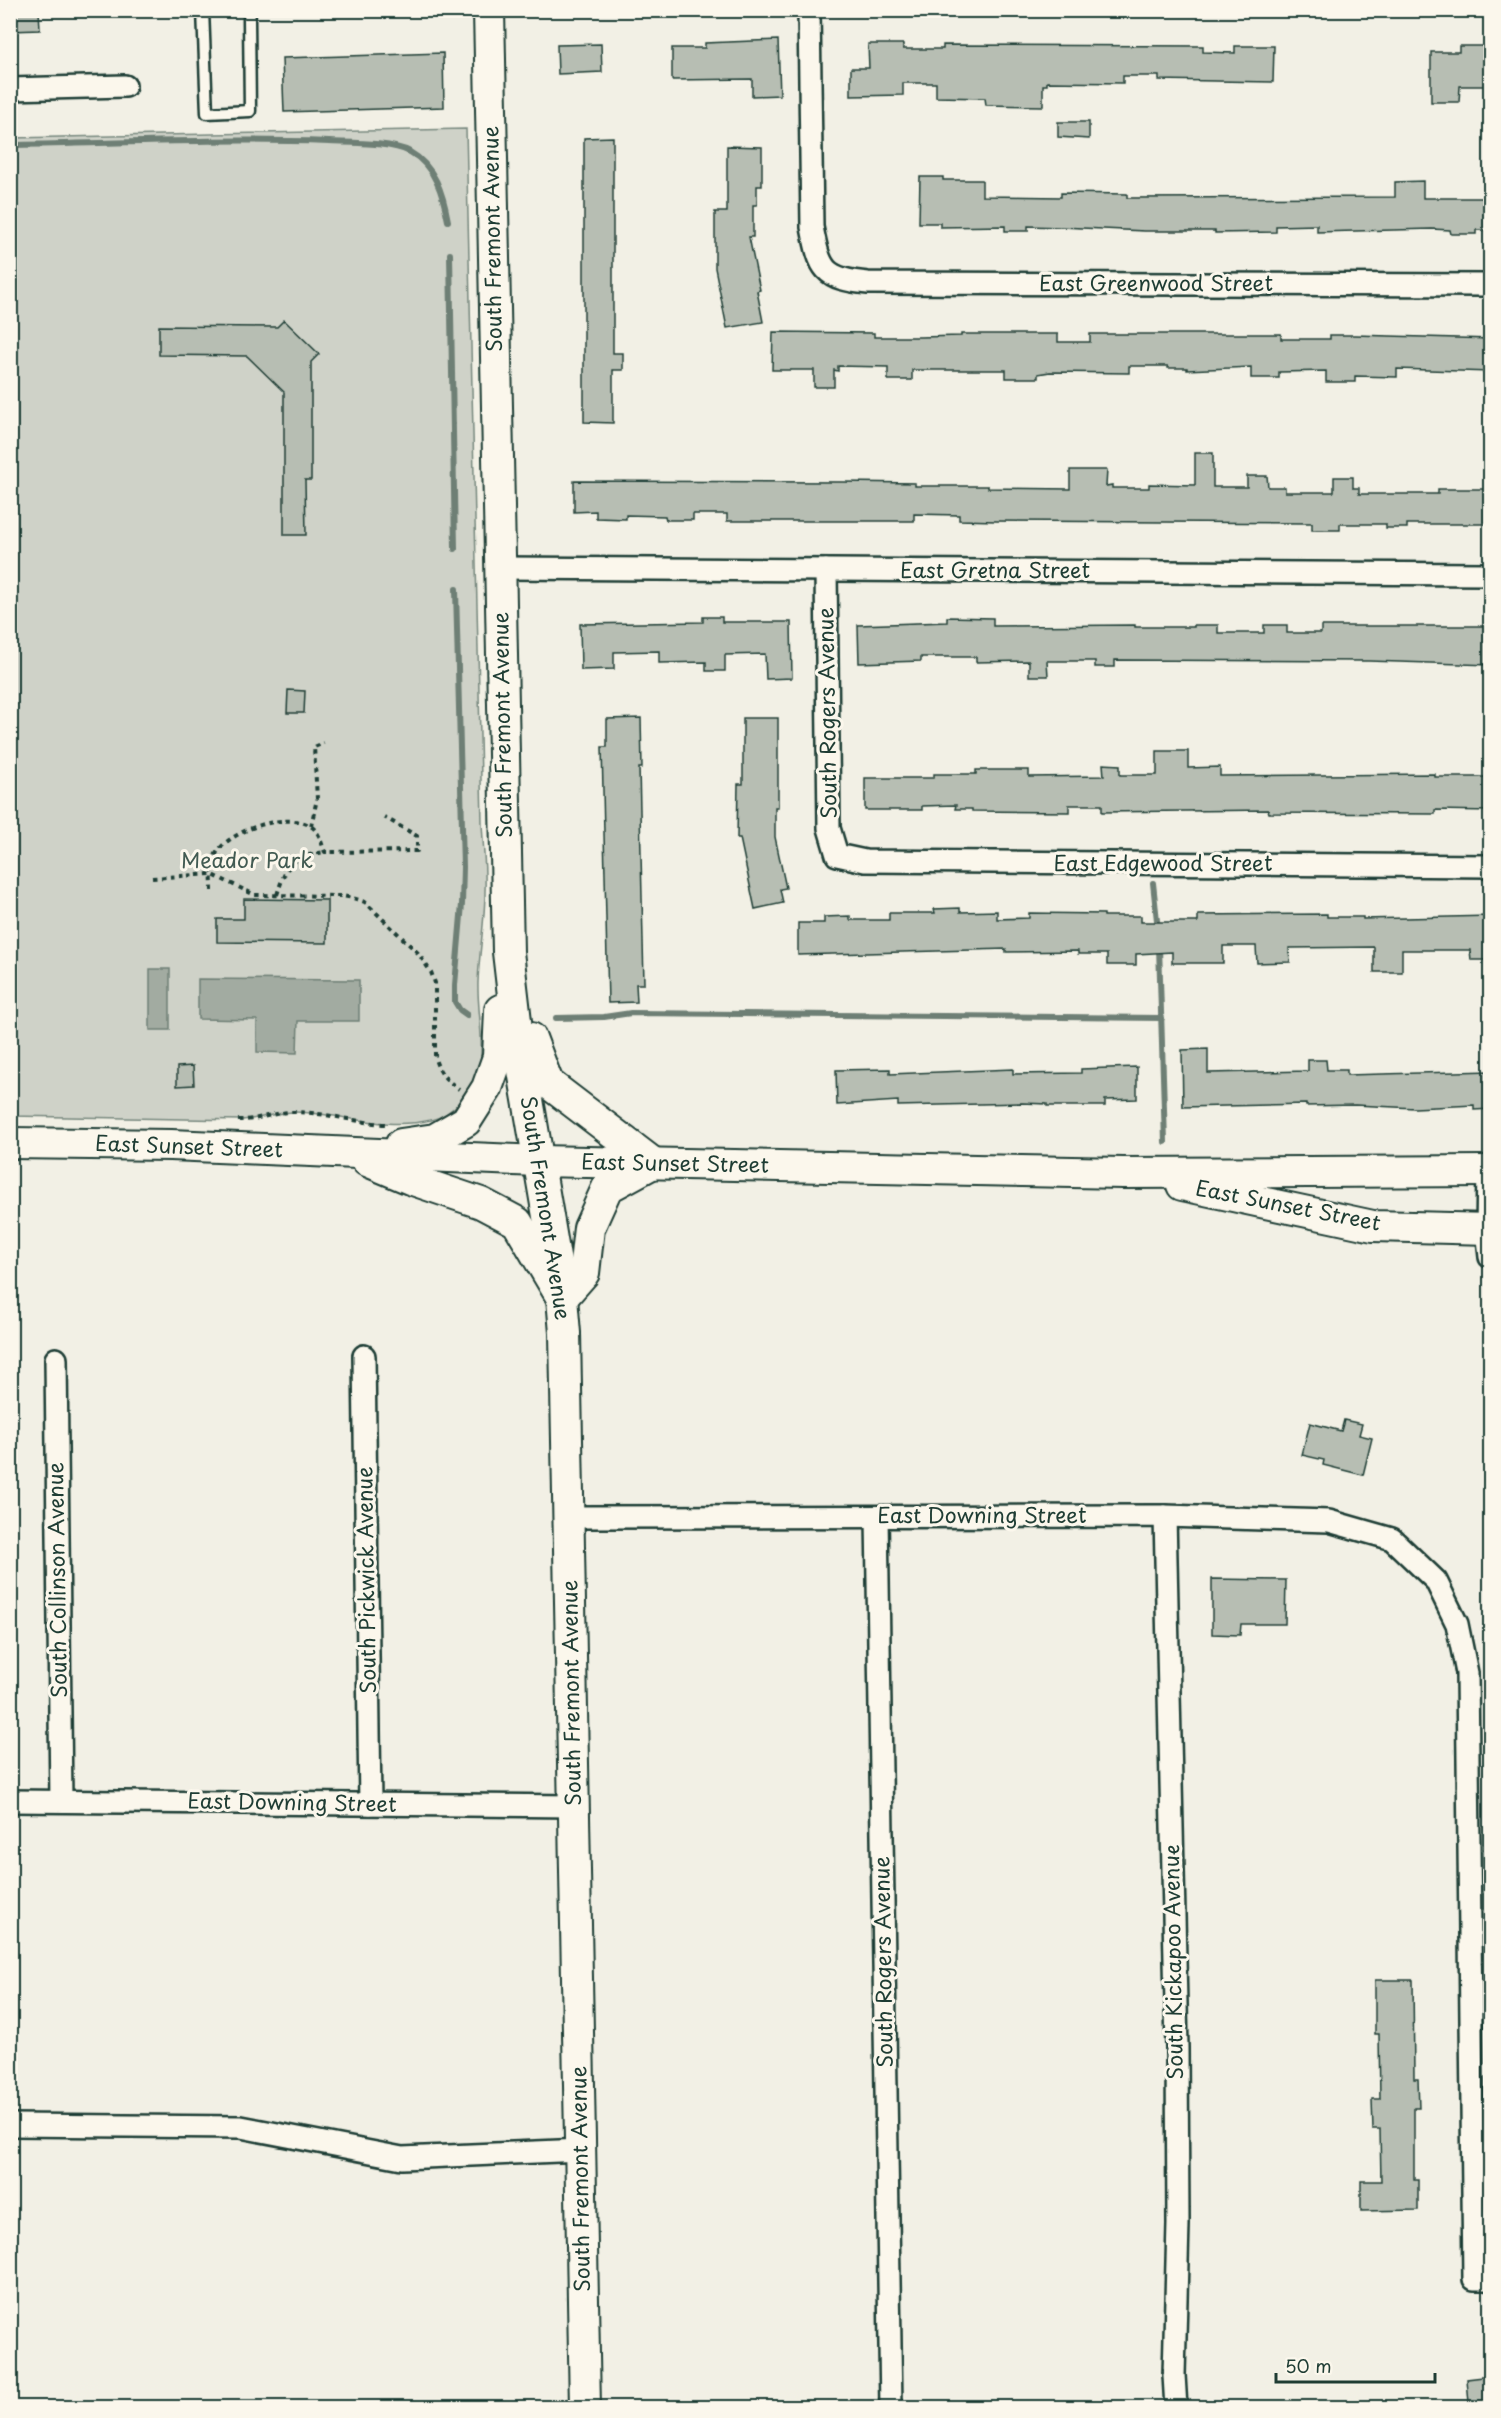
<svg xmlns="http://www.w3.org/2000/svg" width="1501" height="2418" font-family="'Playpen Sans',sans-serif">
<style>
.green{fill:#cfd2c8;stroke:#77887e;stroke-width:1.5}
.water{fill:#a2aba1;stroke:#6e7f75;stroke-width:1.5}
.lines{fill:none;stroke-linecap:round;stroke-linejoin:round}
.stream{stroke:#6e7f75;stroke-width:6}
.building{fill:#b7beb3;stroke:#1f3d34;stroke-width:1.5}
.service-casing{stroke:#1f3d34;stroke-width:15}
.minor-casing{stroke:#1f3d34;stroke-width:26}
.secondary-casing{stroke:#1f3d34;stroke-width:34}
.path{stroke:#1f3d34;stroke-width:4;stroke-dasharray:4.5 4.5;stroke-linecap:butt}
.service{stroke:#fbf7ec;stroke-width:10}
.minor{stroke:#fbf7ec;stroke-width:21}
.secondary{stroke:#fbf7ec;stroke-width:30}
.labels{text-anchor:middle;stroke-width:6;stroke-linejoin:round;paint-order:stroke}
.street-label{font-size:21px;fill:#1f3d34;stroke:#fbf7ec}
.park-label{font-size:21px;fill:#425b52;stroke:#fbf7ec}
</style>
<rect width="100%" height="100%" fill="#f2f0e5"/>
<filter id="ink" filterUnits="userSpaceOnUse"><feTurbulence type="fractalNoise" baseFrequency=".0167" numOctaves="2"/><feDisplacementMap in="SourceGraphic" scale="12" xChannelSelector="R" yChannelSelector="G"/><feConvolveMatrix kernelMatrix="1 2 1 2 8 2 1 2 1" color-interpolation-filters="sRGB"/></filter>
<g filter="url(#ink)">
<path class="green" d="M466,129L482,823C483,846 486,869 485,891C485,922 479,952 478,982C477,1010 485,1041 479,1069C474,1090 453,1115 431,1120C382,1131 343,1113 295,1112C277,1112 260,1119 242,1120L11,1116V138Z"/>
<g class="water">
<rect x="150" y="969" width="20" height="61"/>
<polygon points="198,979 359,980 359,1021 298,1021 297,1053 257,1052 257,1020 198,1019"/>
</g>
<g class="lines">
<g class="stream">
<path d="M10,145C116,143 223,138 329,142C351,143 391,142 410,152C435,166 443,194 448,221"/>
<polyline points="450,254 455,549"/>
<polyline points="456,589 463,867 462,904 455,985 455,1002 460,1010 467,1015"/>
<polyline points="1153,883 1158,930"/>
<polyline points="1159,946 1165,1142"/>
<polyline points="556,1018 604,1017 631,1013 1162,1018"/>
</g>
</g>
<g class="building">
<polygon points="10,10 39,10 40,30 10,31"/>
<polygon points="778,40 780,95 752,96 752,79 672,80 672,48 705,48 705,43"/>
<polygon points="601,44 602,72 558,74 557,45"/>
<polygon points="868,44 903,44 903,49 943,49 943,45 1203,46 1203,52 1235,53 1235,46 1274,46 1273,82 1159,80 1159,76 1123,76 1123,83 1047,82 1047,85 1043,85 1043,106 986,105 985,98 936,97 936,83 903,83 903,95 851,96 851,68 869,68"/>
<polygon points="1459,46 1491,46 1491,86 1460,86 1459,102 1431,102 1431,52 1459,52"/>
<polygon points="443,53 444,107 284,112 282,58"/>
<polygon points="1058,122 1089,122 1089,139 1058,137"/>
<polygon points="613,137 613,353 623,353 623,370 613,370 613,423 584,422 584,138"/>
<polygon points="727,146 762,147 762,186 757,186 757,205 753,205 753,237 749,237 760,290 757,291 763,322 727,328 715,268 715,212 727,212"/>
<polygon points="920,177 943,177 943,180 982,180 982,196 1061,197 1061,193 1127,194 1127,198 1395,197 1395,182 1423,181 1423,198 1491,198 1491,230 1476,230 1476,234 1451,234 1450,230 1432,229 1317,232 1317,225 1276,226 1276,232 1215,233 1215,231 1145,231 1061,227 1028,226 1028,231 1005,231 1005,226 940,227 940,223 919,223"/>
<polygon points="284,320 319,354 311,362 311,480 305,480 306,535 284,535 284,392 247,356 159,355 159,326 277,327"/>
<polygon points="773,332 874,333 874,337 920,337 961,336 961,334 1058,334 1058,342 1090,342 1090,334 1281,334 1281,339 1330,339 1330,335 1355,335 1491,339 1491,372 1397,369 1397,377 1355,376 1355,382 1326,382 1326,371 1279,372 1279,378 1251,378 1251,367 1187,370 1187,368 1168,368 1168,366 1129,366 1129,373 1050,372 1038,374 1038,378 1006,378 1006,370 912,370 912,380 888,380 888,367 838,366 838,371 834,370 834,387 814,387 814,370 772,370"/>
<polygon points="1195,453 1213,453 1213,487 1247,487 1247,476 1267,476 1268,487 1285,487 1285,492 1334,492 1334,477 1353,477 1353,488 1359,488 1359,494 1438,494 1438,489 1491,489 1491,524 1407,524 1407,528 1386,528 1386,524 1340,524 1340,530 1312,530 1312,523 996,521 959,520 959,515 914,514 914,521 727,521 727,514 693,514 693,520 666,520 665,516 626,515 626,519 596,518 596,511 574,512 574,481 843,482 915,483 915,486 988,486 988,488 1070,489 1070,470 1107,470 1106,486 1112,485 1112,488 1149,488 1149,484 1195,485"/>
<polygon points="703,617 722,617 722,622 791,622 792,678 766,679 765,654 725,655 725,671 706,671 706,662 659,663 659,651 614,652 614,669 581,670 580,624 703,622"/>
<polygon points="947,617 993,618 993,626 1135,625 1135,627 1194,627 1194,625 1218,625 1218,633 1264,633 1264,625 1287,625 1287,633 1321,633 1321,626 1487,626 1487,630 1491,630 1491,665 1369,661 1115,660 1115,667 1095,667 1095,661 1047,661 1048,676 1029,676 1029,661 976,662 976,657 921,657 921,661 859,663 858,625 947,622"/>
<polygon points="288,690 305,691 304,713 287,713"/>
<polygon points="641,718 642,768 639,768 644,984 636,984 637,1002 608,1003 602,747 607,747 607,719"/>
<polygon points="743,718 778,718 778,807 775,807 775,837 786,888 780,889 783,903 755,909 740,838 737,838 738,784 743,784"/>
<polygon points="1157,751 1188,751 1188,768 1220,767 1220,776 1435,774 1435,777 1491,777 1491,811 1435,810 1435,814 1269,813 1268,810 1102,812 1102,805 1069,805 1069,812 972,811 972,809 955,809 956,805 922,806 922,810 865,810 865,778 934,778 934,774 976,774 976,770 1029,770 1029,777 1104,776 1103,764 1120,765 1120,775 1157,775"/>
<polygon points="244,899 327,900 327,943 217,942 217,919 244,919"/>
<polygon points="960,908 960,912 997,911 997,919 1029,918 1029,913 1104,914 1104,916 1141,916 1141,922 1198,922 1198,915 1327,914 1327,917 1363,917 1363,919 1491,916 1491,948 1488,948 1489,960 1471,960 1470,950 1402,950 1402,972 1374,972 1374,947 1289,948 1290,962 1257,963 1256,946 1223,946 1223,963 1172,963 1172,952 1136,954 1136,965 1107,965 1107,954 1078,954 1078,951 1006,952 1006,949 798,955 798,923 824,923 824,917 850,916 850,920 889,920 889,913 935,913 934,909"/>
<polygon points="1208,1049 1208,1073 1308,1071 1308,1060 1326,1060 1327,1070 1347,1070 1347,1075 1491,1071 1491,1109 1474,1110 1474,1105 1415,1108 1355,1105 1306,1106 1306,1104 1183,1107 1182,1050"/>
<polygon points="193,1066 194,1085 177,1086 177,1067"/>
<polygon points="1137,1067 1137,1099 1105,1100 1105,1106 1047,1106 1047,1104 1022,1103 898,1106 898,1101 837,1105 836,1070 890,1069 890,1074 1013,1069 1013,1074 1081,1073 1081,1069"/>
<polygon points="1344,1420 1362,1424 1359,1435 1372,1438 1363,1475 1323,1465 1324,1460 1302,1455 1310,1423 1341,1431"/>
<polygon points="1212,1579 1286,1580 1285,1624 1241,1624 1240,1635 1212,1634"/>
<polygon points="1375,1980 1413,1980 1414,2079 1418,2079 1419,2108 1414,2108 1414,2180 1418,2180 1418,2210 1361,2211 1361,2181 1381,2181 1380,2129 1373,2129 1372,2099 1380,2099 1379,2034 1375,2034"/>
<polygon points="1491,2376 1491,2400 1469,2403 1467,2379"/>
</g>
<g class="lines">
<defs>
<polyline id="service" points="203,10 207,113 250,111 249,18 251,10"/>
<g id="minor">
<path d="M809,10L812,227C820,269 823,279 868,283L1490,285"/>
<polyline points="10,89 125,86"/>
<polyline points="499,568 1490,574"/>
<polyline points="826,570 829,828 837,855 865,861 1490,866"/>
<polyline points="1488,1171 1487,1229 1490,1257"/>
<polyline points="364,1356 370,1804"/>
<polyline points="56,1359 61,1801"/>
<polyline points="1165,1516 1177,2048 1178,2224 1174,2375 1176,2408"/>
<polyline points="569,1517 1165,1516 1329,1521 1392,1539 1436,1581 1457,1624 1467,1673 1474,2279 1490,2279"/>
<polyline points="877,1517 891,2408"/>
<polyline points="10,1801 574,1806"/>
<polyline points="10,2125 241,2127 402,2158 582,2150"/>
</g>
<g id="secondary">
<polyline points="489,10 508,952 519,1047 562,1298 565,1333 585,2408"/>
<polyline points="10,1143 171,1145 538,1161 1123,1173 1490,1171"/>
<polyline points="401,1144 435,1139 466,1121 487,1088 498,1057 500,1010"/>
<polyline points="367,1161 410,1179 481,1203 517,1222 562,1298 584,1273 589,1228 607,1188 653,1163 548,1083 531,1038"/>
<polyline points="1182,1185 1373,1226 1490,1229"/>
</g>
</defs>
<use href="#service" class="service-casing"/>
<use href="#minor" class="minor-casing"/>
<use href="#secondary" class="secondary-casing"/>
<g class="path">
<polyline points="311,826 317,799 314,747 324,743"/>
<path d="M152,878L211,874L255,895L342,896L353,898L365,902L418,953L431,972L435,983V1059C440,1074 446,1080 459,1089"/>
<path d="M212,891C212,879 210,866 216,854C229,830 289,810 312,827C320,833 321,843 325,852L417,851V836L384,817"/>
<path d="M277,895C287,863 291,857 325,852"/>
<path d="M238,1120C257,1121 274,1112 293,1112C325,1112 356,1123 387,1124"/>
</g>
<use href="#service" class="service"/>
<use href="#minor" class="minor"/>
<use href="#secondary" class="secondary"/>
</g>
</g>
<g class="labels">
<g class="street-label">
<text transform="translate(493 239) rotate(-91)" y="7">South Fremont Avenue</text>
<text x="1156" y="291">East Greenwood Street</text>
<text x="995" y="578">East Gretna Street</text>
<text transform="translate(828 713) rotate(-91)" y="7">South Rogers Avenue</text>
<text transform="translate(503 725) rotate(-91)" y="7">South Fremont Avenue</text>
<text x="1163" y="871">East Edgewood Street</text>
<text transform="translate(189 1147) rotate(2)" y="7">East Sunset Street</text>
<text transform="translate(675 1164) rotate(1)" y="7">East Sunset Street</text>
<text transform="translate(1288 1206) rotate(11)" y="7">East Sunset Street</text>
<text transform="translate(545 1208) rotate(81)" y="7">South Fremont Avenue</text>
<text x="982" y="1523">East Downing Street</text>
<text transform="translate(58 1580) rotate(-91)" y="7">South Collinson Avenue</text>
<text transform="translate(367 1580) rotate(-91)" y="7">South Pickwick Avenue</text>
<text transform="translate(572 1693) rotate(-91)" y="7">South Fremont Avenue</text>
<text transform="translate(292 1803) rotate(1)" y="7">East Downing Street</text>
<text transform="translate(884 1962) rotate(-91)" y="7">South Rogers Avenue</text>
<text transform="translate(1174 1962) rotate(-91)" y="7">South Kickapoo Avenue</text>
<text transform="translate(581 2179) rotate(-91)" y="7">South Fremont Avenue</text>
</g>
<g class="park-label">
<text x="247" y="868">Meador Park</text>
</g>
</g>
<rect width="1501" height="2418" fill="none" stroke="#fbf7ec" stroke-width="36"/>
<rect x="18" y="18" width="1465" height="2382" fill="none" stroke="#1f3d34" stroke-width="2" filter="url(#ink)"/>
<path d="M1276 2373v9h159v-9" fill="none" stroke="#1f3d34" stroke-width="3"/>
<text x="1285" y="2373" font-size="18" fill="#1f3d34" stroke="#fbf7ec" stroke-width="4.5" paint-order="stroke">50 m</text>
</svg>
